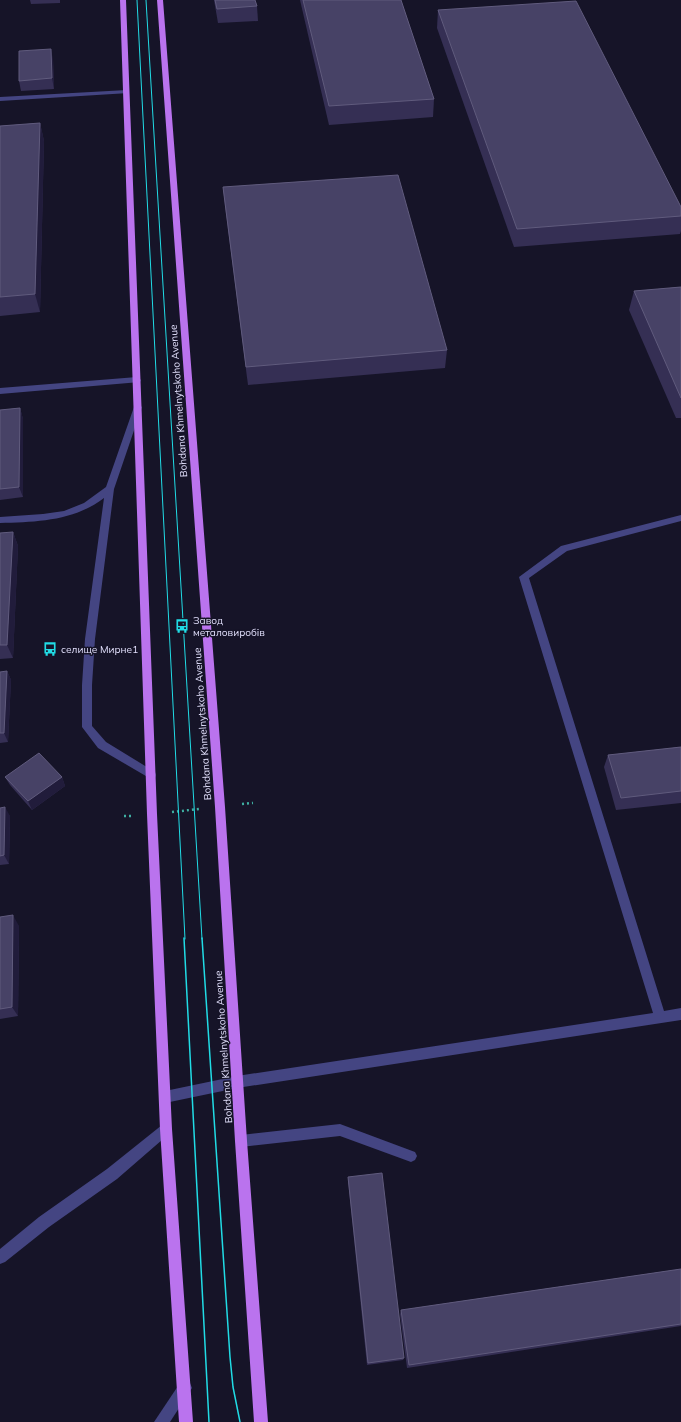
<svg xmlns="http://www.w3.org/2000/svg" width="681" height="1422" font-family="Mulish,sans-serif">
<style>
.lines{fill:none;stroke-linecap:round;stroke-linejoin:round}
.path{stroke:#3fafa2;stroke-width:2.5;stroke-dasharray:2 3;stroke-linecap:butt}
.minor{fill:#444582;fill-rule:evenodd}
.major{fill:#ba73ee;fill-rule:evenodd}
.tram-far1{stroke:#21dce5;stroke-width:1}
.tram{stroke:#21dce5;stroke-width:1.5}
.wall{fill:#352f54}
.shaded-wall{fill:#211c3b}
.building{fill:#474266;stroke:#605b7d}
.labels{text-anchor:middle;stroke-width:3;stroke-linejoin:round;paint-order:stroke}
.street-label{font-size:10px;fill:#e1dffb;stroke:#161428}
.poi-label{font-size:10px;fill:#e1dffb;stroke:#161428;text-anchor:start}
</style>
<rect width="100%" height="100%" fill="#161428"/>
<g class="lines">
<g class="path">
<polyline points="242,804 253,803"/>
<polyline points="172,812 199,809"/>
<polyline points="124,816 131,816"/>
</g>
<g class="minor">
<polygon points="127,90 129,91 129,93 0,101 0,97"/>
<polygon points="137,377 141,380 140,382 0,394 0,388"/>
<path d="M138,404L142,407L114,489L95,639L92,685V726L106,742L155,772L156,775L155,778L151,779L98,748L82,727V685L85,639L104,498C74,521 37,522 0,523V517L43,514L64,511L84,503L106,487L134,407Z"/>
<polygon points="681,515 681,521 567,551 529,578 664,1011 681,1008 681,1020 237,1088 165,1103 161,1101 159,1097 161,1093 165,1091 237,1076 653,1013 519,577 561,546"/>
<polygon points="166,1123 170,1125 172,1129 170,1133 117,1179 49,1227 5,1262 0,1264 0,1249 39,1217 107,1169 162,1125"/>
<polygon points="340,1124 415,1152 417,1156 415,1160 411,1162 340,1136 241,1147 237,1145 235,1141 237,1137 241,1135"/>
<polygon points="185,1381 190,1383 192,1388 170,1422 154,1422 180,1383"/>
</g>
<g class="major">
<polygon points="120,0 126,0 157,814 172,1129 193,1422 179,1422 160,1129 147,814"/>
<polygon points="157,0 163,0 225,807 247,1141 268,1422 254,1422 235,1141 215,807"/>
</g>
<g class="tram-far1">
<polyline points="137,0 185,939"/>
<polyline points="146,0 202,939"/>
</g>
<g class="tram">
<polyline points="184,938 209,1422"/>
<polyline points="202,938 230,1357 233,1387 240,1422"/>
</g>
</g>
<g class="wall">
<polygon points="30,0 60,0 60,3 31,4"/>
<polygon points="214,0 255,0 257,6 258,21 218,23"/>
<polygon points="300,0 401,0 434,99 433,117 329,125"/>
<polygon points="438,10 681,207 681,231 680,234 514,247 437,28"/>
<polygon points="53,59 54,89 21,91 19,81"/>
<polygon points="40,123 44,141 40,312 0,316 0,126"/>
<polygon points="223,187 447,350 445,368 248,385 225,206"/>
<polygon points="681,287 681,418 676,418 629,310 634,291"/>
<polygon points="20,408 23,419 23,497 0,500 0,410"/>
<polygon points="13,532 18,546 13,658 0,659 0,533"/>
<polygon points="7,671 11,680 8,742 0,743 0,672"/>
<polygon points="681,747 681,803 616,810 604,767 608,755"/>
<polygon points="5,777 62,777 65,786 32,810 10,785"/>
<polygon points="0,808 10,816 9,864 0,865"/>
<polygon points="0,917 19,926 18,1016 0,1019"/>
<polygon points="348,1177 404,1358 403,1360 367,1365 348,1181"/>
<polygon points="681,1269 681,1326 407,1368 400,1314 401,1310"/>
</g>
<g class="shaded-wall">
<polygon points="51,49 53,59 54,89 52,78"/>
<polygon points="40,123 44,141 40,312 35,294"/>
<polygon points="20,408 23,419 23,497 19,487"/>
<polygon points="13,532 18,546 13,658 7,645"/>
<polygon points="7,671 11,680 8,742 4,733"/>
<polygon points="62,777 65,786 32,810 28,801"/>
<polygon points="5,807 10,816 9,864 4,855"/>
<polygon points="13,915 19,926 18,1016 12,1007"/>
</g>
<g class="building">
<polygon points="215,0 255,0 257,6 217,9"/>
<polygon points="303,0 401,0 434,99 329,106"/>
<polygon points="576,1 681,207 681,216 517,229 438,10"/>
<polygon points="51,49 52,78 19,81 19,51"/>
<polygon points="40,123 35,294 0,297 0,126"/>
<polygon points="398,175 447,350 246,367 223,187"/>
<polygon points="681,287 681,398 634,291"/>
<polygon points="20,408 19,487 0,489 0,410"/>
<polygon points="13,532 7,645 0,645 0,533"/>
<polygon points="7,671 4,733 0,733 0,672"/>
<polygon points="681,747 681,791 621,798 608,755"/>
<polygon points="39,753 62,777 28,801 5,777"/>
<polygon points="5,807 4,855 0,856 0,808"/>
<polygon points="13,915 12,1007 0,1009 0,917"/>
<polygon points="382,1173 404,1358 368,1363 348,1177"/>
<polygon points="681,1269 681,1324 409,1365 401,1310"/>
</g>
<defs>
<symbol id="bus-bare" viewBox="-9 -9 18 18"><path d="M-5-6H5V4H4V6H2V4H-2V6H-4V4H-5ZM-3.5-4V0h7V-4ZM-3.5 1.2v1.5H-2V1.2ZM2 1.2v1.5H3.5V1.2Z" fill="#21dce5" stroke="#161428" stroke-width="2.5" paint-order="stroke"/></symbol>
</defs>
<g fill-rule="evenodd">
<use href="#bus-bare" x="172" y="616" width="20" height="20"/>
<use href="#bus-bare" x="40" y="639" width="20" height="20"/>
</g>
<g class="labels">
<g class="street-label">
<text transform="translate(178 401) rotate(-94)" y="4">Bohdana Khmelnytskoho Avenue</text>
<text transform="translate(202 724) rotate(-94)" y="4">Bohdana Khmelnytskoho Avenue</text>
<text transform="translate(223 1047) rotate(-94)" y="4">Bohdana Khmelnytskoho Avenue</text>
</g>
<g class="poi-label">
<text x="193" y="624">Завод<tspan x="193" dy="12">металовиробів</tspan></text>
<text x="61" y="653">селище Мирне1</text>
</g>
</g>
</svg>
